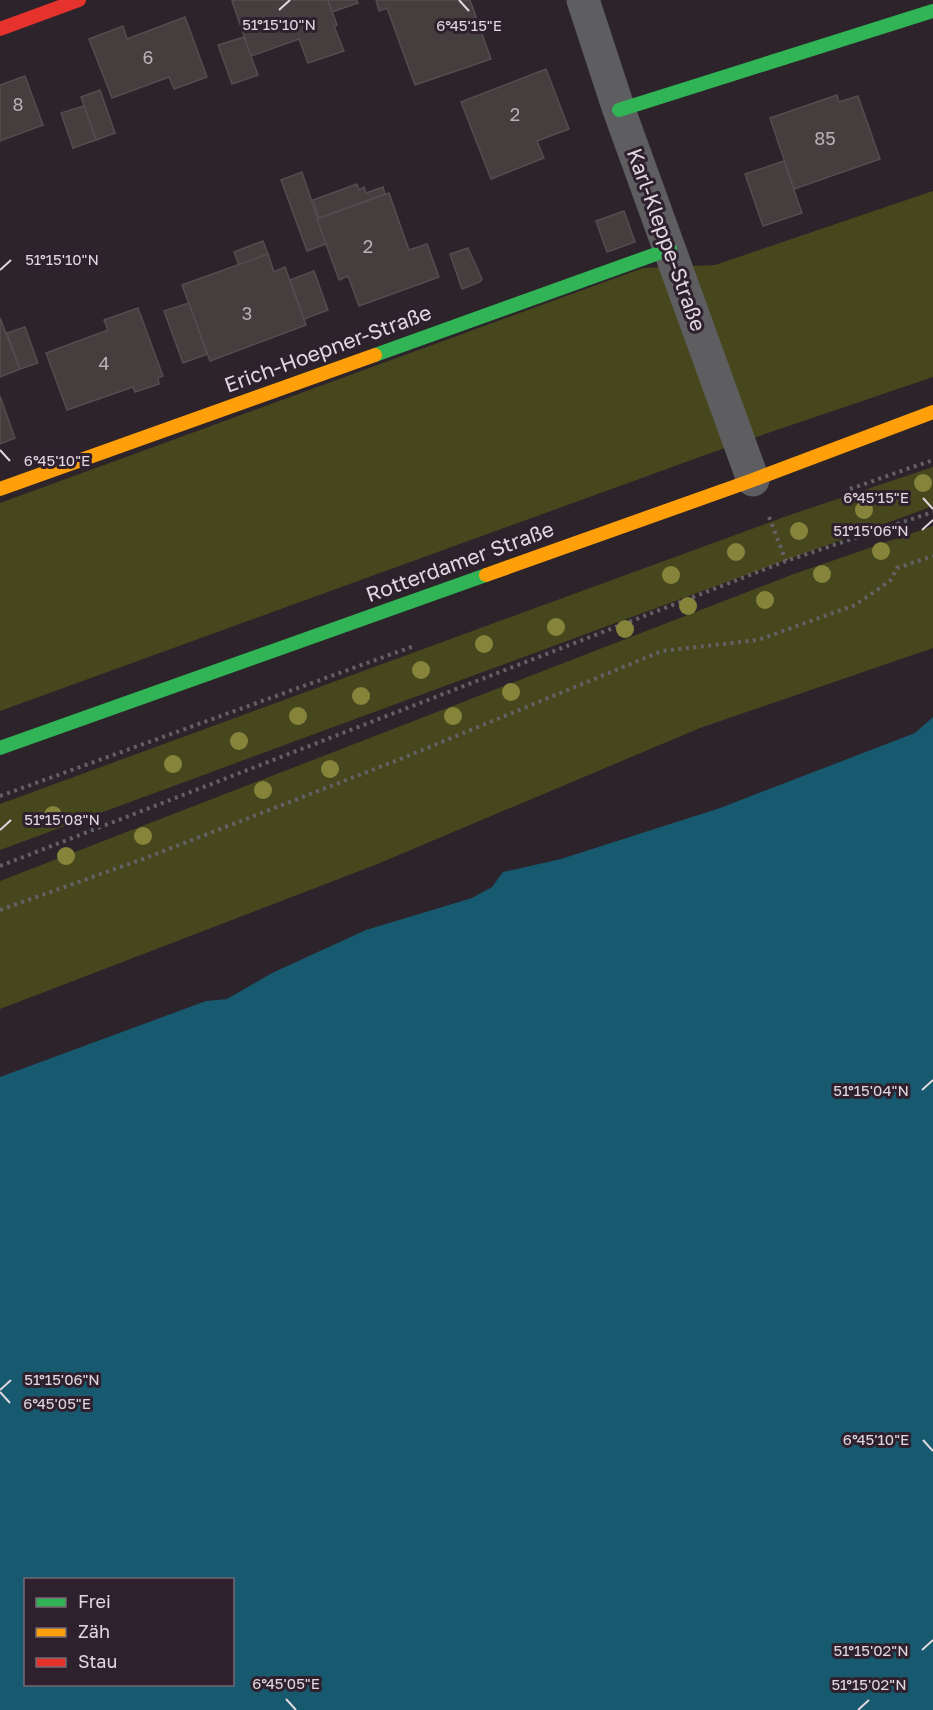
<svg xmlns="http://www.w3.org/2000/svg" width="933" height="1710" font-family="'Golos Text',sans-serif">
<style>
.green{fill:#47471e}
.water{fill:#17596e;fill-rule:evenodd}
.building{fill:#453e3f;stroke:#544c4e;stroke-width:1.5}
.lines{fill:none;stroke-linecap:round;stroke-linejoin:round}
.path{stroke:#636166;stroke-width:4;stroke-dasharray:3 4.5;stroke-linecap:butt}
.street{stroke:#5e5d60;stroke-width:33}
.fast{stroke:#30b455;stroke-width:14}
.slow{stroke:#ff9f0a;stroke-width:14}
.jam{stroke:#e5322d;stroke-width:14}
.tree{fill:#85843a}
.ticks{fill:none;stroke:#e1d7df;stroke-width:2}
.labels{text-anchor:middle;stroke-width:6;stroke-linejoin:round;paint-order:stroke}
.number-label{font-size:18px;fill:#bab1b7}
.street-label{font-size:21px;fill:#e1d7df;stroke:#2f202d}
.ticks-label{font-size:15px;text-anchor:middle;fill:#e1d7df;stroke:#2f202d;stroke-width:6;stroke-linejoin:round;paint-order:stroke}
</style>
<rect width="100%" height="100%" fill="#2c242a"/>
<g class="green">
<polygon points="933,191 933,377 730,446 0,711 0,503 643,268 715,265"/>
<polygon points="933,467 933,506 0,850 0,804 787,516"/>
<polygon points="933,526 933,648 700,728 375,865 0,1009 0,881 794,574"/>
</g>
<path class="water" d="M933,717V1710H0V1077L206,1001L227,999L272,973L366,930L472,898L492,887L503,872L561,859L720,808L915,733ZM26,1580H232V1684H26Z"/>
<g class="building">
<polygon points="235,0 328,0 337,25 334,26 344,51 308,63 299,39 251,56 232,1"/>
<polygon points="328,0 357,0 358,3 332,12"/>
<polygon points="376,0 470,0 491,59 415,85 387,8 379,11"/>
<polygon points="185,17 207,77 174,89 169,77 112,98 89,39 123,26 127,39"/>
<polygon points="244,37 258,75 232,84 218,45"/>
<polygon points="546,69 569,129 537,141 544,158 491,179 461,102"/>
<polygon points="25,76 43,125 0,141 0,85"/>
<polygon points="100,90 115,133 96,140 81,97"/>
<polygon points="837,95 839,102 858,96 880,159 794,189 770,118"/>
<polygon points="84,106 96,140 73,148 61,113"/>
<polygon points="784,161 802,213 763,226 745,174"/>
<polygon points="302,172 326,244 307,251 281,180"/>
<polygon points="357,184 359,190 364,187 366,193 383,187 385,194 319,218 313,200"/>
<polygon points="389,193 409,250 427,244 439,277 359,306 348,276 339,280 317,219"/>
<polygon points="624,211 635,242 607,252 596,221"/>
<polygon points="263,241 268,254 239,265 234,252"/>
<polygon points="468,248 482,279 480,282 462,289 450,254"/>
<polygon points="268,254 274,272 285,267 306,325 210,361 182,285"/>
<polygon points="314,271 328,310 304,319 290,280"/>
<polygon points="189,303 207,354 183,363 164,311"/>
<polygon points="138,308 163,376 158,378 159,384 135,392 133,387 67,410 46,353 108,330 104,320"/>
<polygon points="0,318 20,369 0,377"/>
<polygon points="25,327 38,363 20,369 7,333"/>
<polygon points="0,396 15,438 0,444"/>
</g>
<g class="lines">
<g class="path">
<polyline points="850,489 933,460"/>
<polyline points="769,517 786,561"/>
<polyline points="0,796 414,646"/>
<polyline points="0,866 786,561 933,512"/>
<polyline points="0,910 143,859 403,758 662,651 758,640 855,605 890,581 897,568 933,556"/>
</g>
<polyline class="street" points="583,0 619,110 753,480"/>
<g class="fast">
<polyline points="619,110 933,11"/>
<polyline points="375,355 670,249"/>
<polyline points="0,748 486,575"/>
</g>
<g class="slow">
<polyline points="0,489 375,355"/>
<polyline points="486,575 753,480 933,412"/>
</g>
<polyline class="jam" points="0,29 79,0"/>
</g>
<g class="tree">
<circle cx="923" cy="483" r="9"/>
<circle cx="864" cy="510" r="9"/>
<circle cx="799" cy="531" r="9"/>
<circle cx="881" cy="551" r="9"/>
<circle cx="736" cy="552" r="9"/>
<circle cx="822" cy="574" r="9"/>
<circle cx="671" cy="575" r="9"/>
<circle cx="765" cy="600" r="9"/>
<circle cx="688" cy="606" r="9"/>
<circle cx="556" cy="627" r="9"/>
<circle cx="625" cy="629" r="9"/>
<circle cx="484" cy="644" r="9"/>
<circle cx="421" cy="670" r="9"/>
<circle cx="511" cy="692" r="9"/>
<circle cx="361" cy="696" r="9"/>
<circle cx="298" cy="716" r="9"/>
<circle cx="453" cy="716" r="9"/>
<circle cx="239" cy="741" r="9"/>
<circle cx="173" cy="764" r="9"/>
<circle cx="330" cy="769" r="9"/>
<circle cx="263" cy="790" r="9"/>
<circle cx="53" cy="815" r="9"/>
<circle cx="143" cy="836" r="9"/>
<circle cx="66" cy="856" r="9"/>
</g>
<path class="ticks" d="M459,0L469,11M279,10L290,0M0,270L11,260M0,450L10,461M923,498L933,509M922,530L933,520M0,830L11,820M922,1090L933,1080M0,1390L11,1380M0,1392L10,1403M923,1440L933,1451M922,1650L933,1640M286,1699L296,1710M858,1710L869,1700"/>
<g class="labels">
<g class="number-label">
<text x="148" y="64">6</text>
<text x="18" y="111">8</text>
<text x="515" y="121">2</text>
<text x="825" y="145">85</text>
<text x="368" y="253">2</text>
<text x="247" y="320">3</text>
<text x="104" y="370">4</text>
</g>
<g class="street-label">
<text transform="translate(666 240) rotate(70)" y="7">Karl-Kleppe-Straße</text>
<text transform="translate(328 349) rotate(-20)" y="7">Erich-Hoepner-Straße</text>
<text transform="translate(460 562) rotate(-20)" y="7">Rotterdamer Straße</text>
</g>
</g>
<g class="ticks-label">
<text x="279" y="30">51°15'10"N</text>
<text x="469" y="31">6°45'15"E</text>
<text x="62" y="265">51°15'10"N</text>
<text x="57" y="466">6°45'10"E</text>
<text x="876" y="503">6°45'15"E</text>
<text x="871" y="536">51°15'06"N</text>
<text x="62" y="825">51°15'08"N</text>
<text x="871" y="1096">51°15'04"N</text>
<text x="62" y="1385">51°15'06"N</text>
<text x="57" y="1409">6°45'05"E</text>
<text x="876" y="1445">6°45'10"E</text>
<text x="871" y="1656">51°15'02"N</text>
<text x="286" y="1689">6°45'05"E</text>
<text x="869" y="1690">51°15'02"N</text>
</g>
<rect x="24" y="1578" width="210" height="108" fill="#2f202d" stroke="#766974" stroke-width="1.5"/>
<rect x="36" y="1598" width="30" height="9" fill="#30b455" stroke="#766974" stroke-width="1.5"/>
<text x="78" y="1608" font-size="18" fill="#e1d7df">Frei</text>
<rect x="36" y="1628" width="30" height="9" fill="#ff9f0a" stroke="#766974" stroke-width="1.5"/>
<text x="78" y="1638" font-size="18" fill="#e1d7df">Zäh</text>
<rect x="36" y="1658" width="30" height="9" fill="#e5322d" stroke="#766974" stroke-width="1.5"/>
<text x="78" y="1668" font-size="18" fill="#e1d7df">Stau</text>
</svg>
